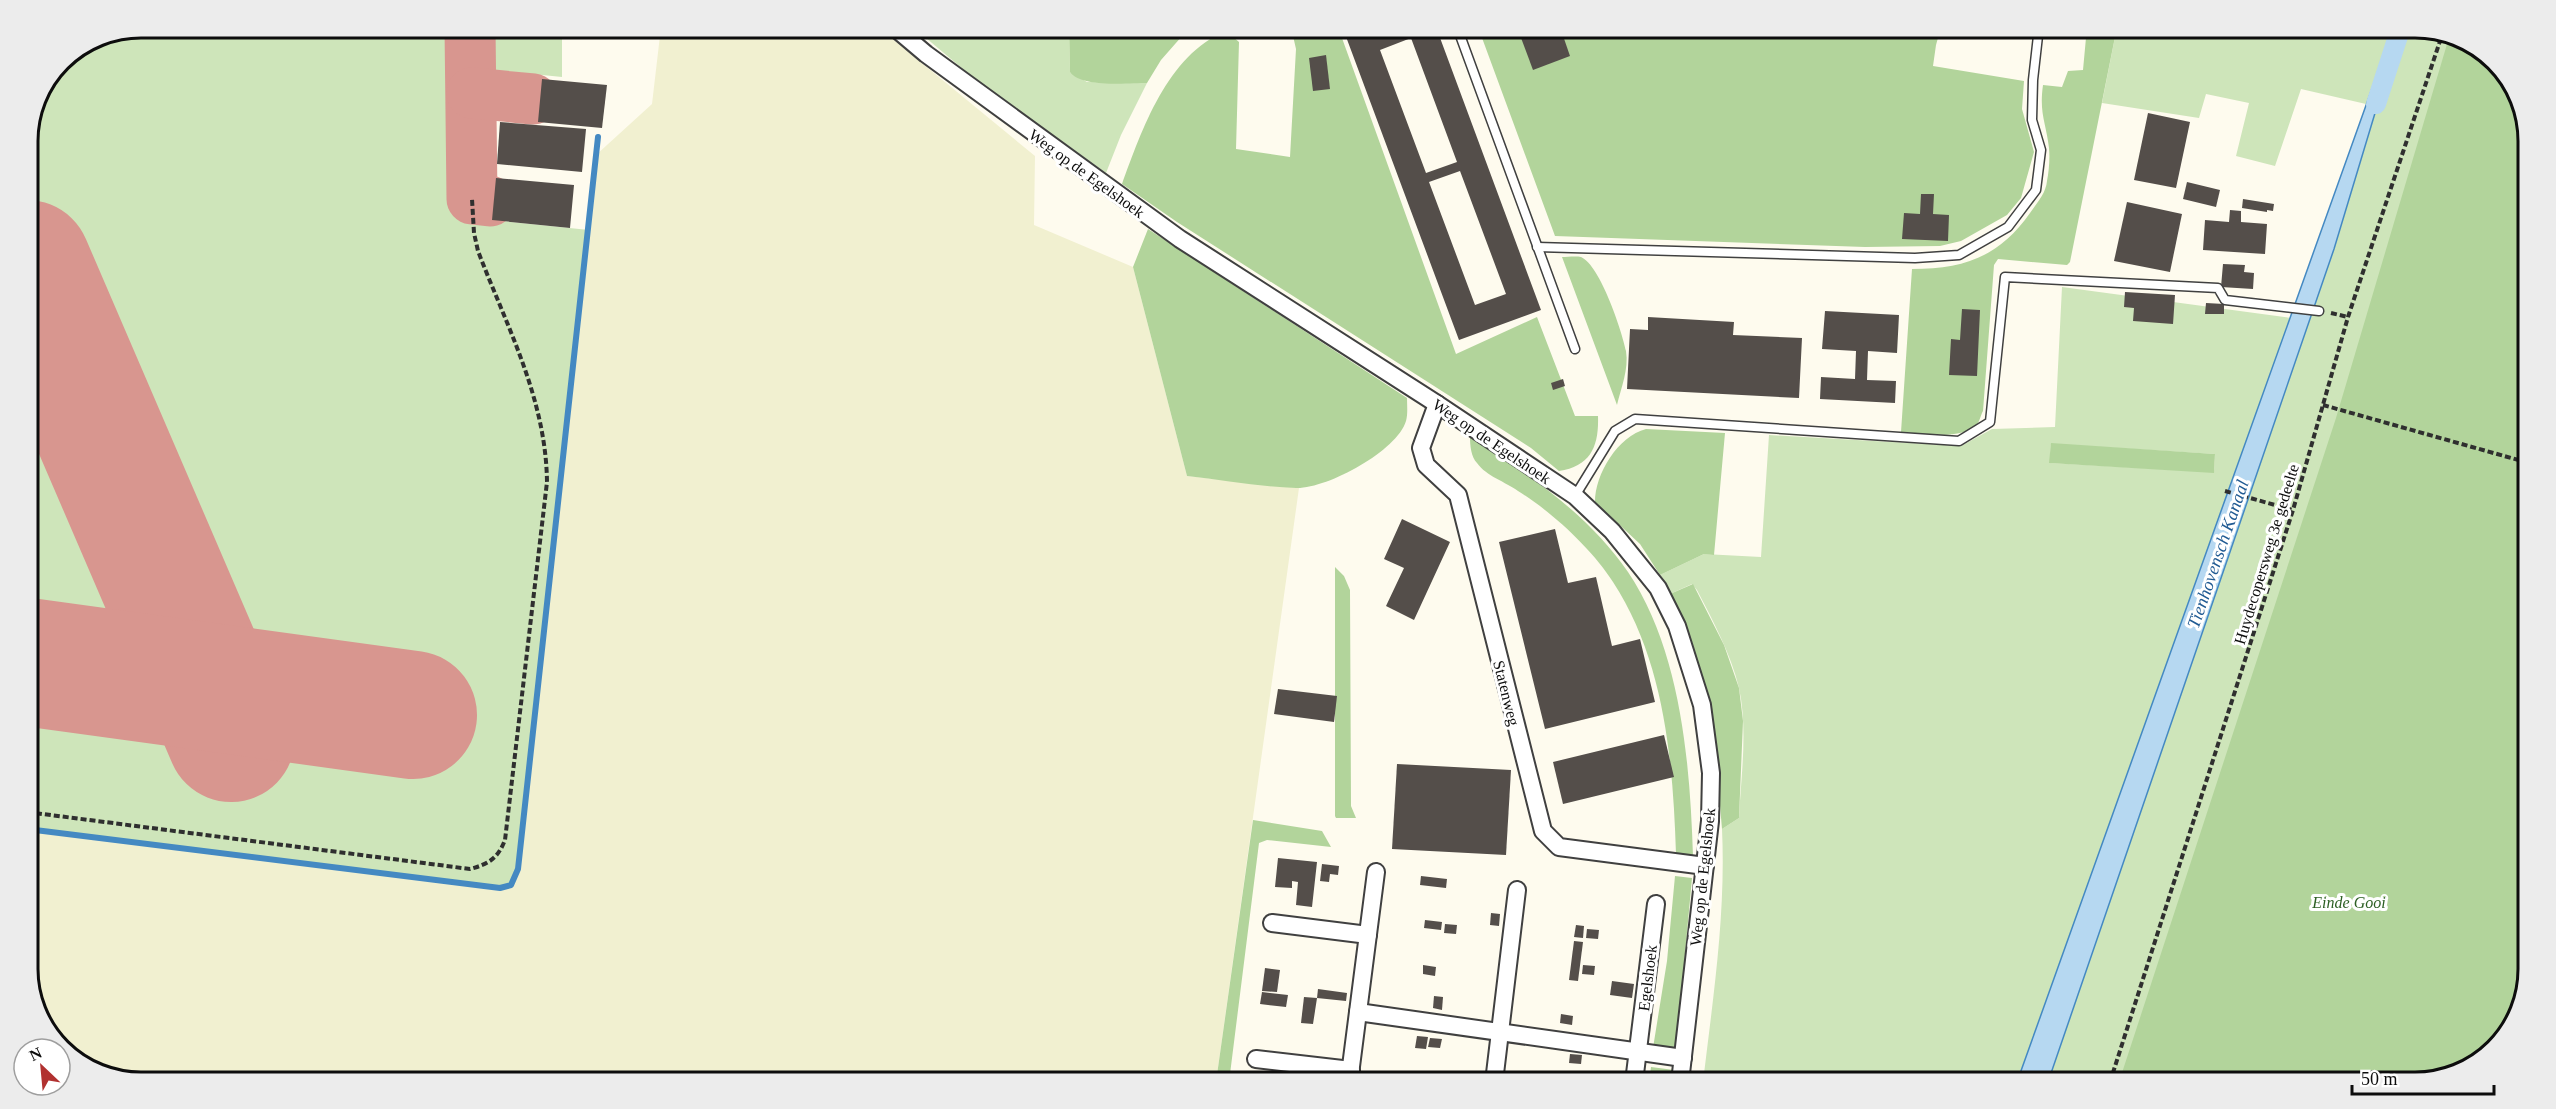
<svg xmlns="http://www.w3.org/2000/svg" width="2556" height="1109" font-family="'Times New Roman',serif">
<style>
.farmland{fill:#f1f0d0}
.green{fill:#cee5ba;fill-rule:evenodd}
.forest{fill:#b2d49b}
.water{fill:#b6d8f1;stroke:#4489c2;stroke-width:1.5}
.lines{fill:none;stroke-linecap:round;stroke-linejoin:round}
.stream{stroke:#4489c2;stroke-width:6}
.canal{stroke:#b6d8f1;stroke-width:20}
.taxiway{stroke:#d8968f;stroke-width:51}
.runway{stroke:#d8968f;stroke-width:128}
.building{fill:#544e4a;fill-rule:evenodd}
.service-casing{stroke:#404040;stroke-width:11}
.minor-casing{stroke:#404040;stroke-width:20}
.path{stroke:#2f2f2f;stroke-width:4;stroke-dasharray:6 3;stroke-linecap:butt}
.service{stroke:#fff;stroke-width:8}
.minor{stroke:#fff;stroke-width:16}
.labels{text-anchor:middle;stroke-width:6;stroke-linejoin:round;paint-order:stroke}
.street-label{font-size:16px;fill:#0d0d0d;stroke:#fff}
.park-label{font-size:16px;font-style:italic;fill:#2c5f23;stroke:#fff}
.water-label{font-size:18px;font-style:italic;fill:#215b93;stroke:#fff}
.rim{fill:none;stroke:#0d0d0d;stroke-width:3}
</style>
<rect width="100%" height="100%" fill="#fefbee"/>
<polygon class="farmland" points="661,27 878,27 1035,156 1034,225 1133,267 1187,476 1299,488 1216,1082 141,1082 98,1073 50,1037 27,976 27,829 500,888 511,885 518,869 596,155 652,104"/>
<g class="green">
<polygon points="141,27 562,27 562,77 462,67 463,217 589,230 518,869 511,885 500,888 27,829 27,134 61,60 98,36"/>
<polygon points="913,27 1069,27 1070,72 1087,82 1147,83 1121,135 1106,173 970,75"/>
<polygon points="2117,27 2394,27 2366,104 2301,89 2275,166 2236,156 2249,103 2206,94 2199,118 2102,103"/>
<polygon points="2401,27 2415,27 2458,36 2510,77 2529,134 2529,968 2520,1011 2479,1063 2415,1082 2048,1082 2334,249"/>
<path d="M2062,287L2291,318L2017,1082H1703C1713,998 1726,914 1722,829L1739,818C1741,776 1748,730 1739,688C1731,654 1713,621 1697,590L1692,584L1670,594L1660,575L1704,554L1761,557L1769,435L1961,446L1992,429L2055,427ZM2051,444L2215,454L2214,472L2050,463Z"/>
</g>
<g class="forest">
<path d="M1069,27H1190L1161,60L1147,83C1129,83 1081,88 1070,72Z"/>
<path d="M1291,27H1338L1456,354L1537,317L1575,416H1598C1599,446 1591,466 1559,471L1531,448L1177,222L1122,184C1142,130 1167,55 1226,31L1239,42L1236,149L1290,157L1296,49Z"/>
<polygon points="1478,27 1941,27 1936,45 1933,66 2024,81 2022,109 2034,152 2021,198 2007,215 1961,241 1940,246 1865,247 1555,236"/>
<path d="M2087,27H2117L2070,262L2067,265L1998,259L1994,265L1983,411C1981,414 1980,421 1977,424C1963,441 1921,433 1901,432L1912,269C1964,269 1999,257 2030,213C2037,203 2046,193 2047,181C2049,171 2050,158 2049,148C2046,122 2039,114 2043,85L2062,87L2068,71L2083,70Z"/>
<polygon points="2450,34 2458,36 2510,77 2529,134 2529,968 2520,1011 2479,1063 2415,1082 2119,1082 2336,418"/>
<path d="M1148,229L1407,398C1407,405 1408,414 1406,421C1397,451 1327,489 1296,488C1260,487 1223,480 1187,476L1133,267Z"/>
<path d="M1562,257C1567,257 1576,256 1581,257C1600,265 1622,331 1626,351C1629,369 1621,388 1617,405Z"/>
<path d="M1646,429L1725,433L1714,555L1704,554L1660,575L1640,544L1595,502C1595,474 1618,436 1646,429Z"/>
<path d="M1470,437C1528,473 1589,515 1628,572C1681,651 1690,763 1693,856L1676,854C1673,762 1665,662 1613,582C1592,549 1552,512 1518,491C1506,482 1486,476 1477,463C1471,457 1470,445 1470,437Z"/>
<polygon points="2051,443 2215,454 2214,473 2049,463"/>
<polygon points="1335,567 1344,576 1350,590 1351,806 1356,818 1336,818 1335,816"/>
<polygon points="1693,584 1724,645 1739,688 1743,721 1739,818 1722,829 1715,747 1670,594"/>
<polygon points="1253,820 1322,831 1331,847 1267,840 1259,843 1229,1082 1216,1082"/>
<polygon points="1675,876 1692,878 1676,1051 1653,1048 1667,961"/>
<polygon points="1651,1067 1674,1070 1673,1082 1649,1082"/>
</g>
<polygon class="water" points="2394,27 2401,27 2334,249 2048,1082 2017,1082"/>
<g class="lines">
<polyline class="stream" points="27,829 500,888 511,885 518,869 598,137"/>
<polyline class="canal" points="2376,104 2401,27"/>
<g class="taxiway">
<polyline points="470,27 472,199 490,201"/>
<polyline points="472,93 533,99"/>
</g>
<g class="runway">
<polyline points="27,264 231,738"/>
<polyline points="27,662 413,715"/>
</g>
</g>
<g class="building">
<path d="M1362,27H1436L1541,310L1459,340L1345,34ZM1411,38L1457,162L1426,173L1380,50ZM1460,171L1506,294L1475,305L1429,182Z"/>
<polygon points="1517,27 1560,27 1570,56 1533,70"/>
<polygon points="1326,55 1330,89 1313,91 1309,58"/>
<polygon points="542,79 607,85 602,128 538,122"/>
<polygon points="2148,113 2190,122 2176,188 2134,180"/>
<polygon points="500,122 586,129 582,172 497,164"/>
<polygon points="496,178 574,185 570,228 492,220"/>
<polygon points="2187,182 2220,190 2216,207 2183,199"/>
<polygon points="1921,194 1934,194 1933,214 1949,215 1948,241 1902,239 1904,213 1920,214"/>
<polygon points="2243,199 2274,204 2273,211 2267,210 2267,212 2242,208"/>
<polygon points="2127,202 2182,214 2170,272 2114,261"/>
<polygon points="2230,210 2241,211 2241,222 2267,224 2265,254 2203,250 2205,220 2229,222"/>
<polygon points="2223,264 2245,265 2244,272 2254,273 2253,289 2221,287"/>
<polygon points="2125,292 2175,295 2173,324 2133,321 2134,308 2124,307"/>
<polygon points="2206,303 2224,304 2224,314 2205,314"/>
<polygon points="1962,309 1980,310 1977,376 1949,375 1951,339 1960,340"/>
<polygon points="1825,311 1899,315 1897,353 1868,351 1867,380 1896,381 1895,403 1820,399 1821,377 1855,379 1856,351 1822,349"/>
<polygon points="1648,317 1734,322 1733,335 1802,338 1799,398 1627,389 1630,329 1648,330"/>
<polygon points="1563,379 1565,386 1553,390 1551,383"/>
<polygon points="1402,519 1450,542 1414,620 1386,606 1404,568 1384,559"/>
<polygon points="1555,529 1568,583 1596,577 1612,646 1640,639 1655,702 1545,729 1499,542"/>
<polygon points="1278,689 1337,696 1334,722 1274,714"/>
<polygon points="1664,735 1674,777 1563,804 1553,762"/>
<polygon points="1397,764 1511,770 1506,855 1392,849"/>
<polygon points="1278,858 1317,862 1312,907 1296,905 1298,882 1292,881 1292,888 1275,887"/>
<polygon points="1322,864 1339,866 1338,875 1330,874 1329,882 1320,881"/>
<polygon points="1421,876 1447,879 1446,888 1420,885"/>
<polygon points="1491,913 1500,914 1499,926 1490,925"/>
<polygon points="1425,920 1442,922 1441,930 1424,928"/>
<polygon points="1445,924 1457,925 1456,934 1444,933"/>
<polygon points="1576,925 1584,926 1583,938 1574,937"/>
<polygon points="1587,929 1599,930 1598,939 1586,938"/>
<polygon points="1574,941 1583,942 1578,981 1569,980"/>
<polygon points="1423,965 1436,967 1435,976 1423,974"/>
<polygon points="1583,965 1595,966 1594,975 1582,974"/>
<polygon points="1265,968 1280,970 1277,992 1262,991"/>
<polygon points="1612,981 1634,984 1632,998 1610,995"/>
<polygon points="1318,989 1347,993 1346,1001 1317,998"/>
<polygon points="1262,992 1288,995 1286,1007 1260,1004"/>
<polygon points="1434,996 1443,997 1442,1010 1433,1008"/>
<polygon points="1304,997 1317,998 1313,1024 1301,1023"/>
<polygon points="1561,1014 1573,1016 1572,1025 1560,1023"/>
<polygon points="1417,1036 1428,1037 1426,1049 1415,1048"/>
<polygon points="1430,1038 1442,1039 1440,1048 1428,1047"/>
<polygon points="1570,1054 1582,1055 1581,1064 1569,1063"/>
</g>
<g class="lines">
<defs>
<g id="service">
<polyline points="1457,27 1575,349"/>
<polyline points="1537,247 1915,258 1959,255 2008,227 2036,190 2041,150 2032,120 2033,80 2039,27"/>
<polyline points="1575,496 1615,431 1635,419 1959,441 1990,422 2005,277 2218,288 2225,300 2319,311"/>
</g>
<g id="minor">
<polyline points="894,27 926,54 1180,239 1437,404 1575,496 1612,531 1658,588 1677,626 1702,705 1711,773 1710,821 1680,1082"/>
<polyline points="1437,404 1421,448 1426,465 1458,495 1543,831 1559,847 1705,866"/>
<polyline points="1272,923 1368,935"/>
<polyline points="1358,1012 1683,1058"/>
<polyline points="1256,1059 1351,1070"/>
<polyline points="1349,1082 1376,872"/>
<polyline points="1494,1082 1517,890"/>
<polyline points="1634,1082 1656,904"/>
</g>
</defs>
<use href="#service" class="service-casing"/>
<use href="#minor" class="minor-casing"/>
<g class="path">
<polyline points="2331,313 2348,317"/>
<polyline points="2323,405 2529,463"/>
<polyline points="2225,491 2293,510"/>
<path d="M27,812L470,869C489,864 498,858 505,840L547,482C546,399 507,327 478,251L474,233L472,199"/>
<polyline points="2110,1082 2293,510 2348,317 2443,32"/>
</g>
<use href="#service" class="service"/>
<use href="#minor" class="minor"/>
</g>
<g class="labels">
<g class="street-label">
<text transform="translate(1087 173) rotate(36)" y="6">Weg op de Egelshoek</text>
<text transform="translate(1492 441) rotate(34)" y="6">Weg op de Egelshoek</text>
<text transform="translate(2266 554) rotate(-73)" y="6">Huydecopersweg 3e gedeelte</text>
<text transform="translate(1507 693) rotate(76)" y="6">Statenweg</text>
<text transform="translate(1702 877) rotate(-84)" y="6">Weg op de Egelshoek</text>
<text transform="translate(1647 978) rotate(-83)" y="6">Egelshoek</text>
</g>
<g class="park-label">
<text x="2349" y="908">Einde Gooi</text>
</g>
<g class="water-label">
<text transform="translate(2218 554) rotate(-71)" y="6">Tienhovensch Kanaal</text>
</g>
</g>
<path d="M0 0H2556V1109H0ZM141 38H2415A103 103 0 0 1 2518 141V969A103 103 0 0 1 2415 1072H141A103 103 0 0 1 38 969V141A103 103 0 0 1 141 38Z" fill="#ececec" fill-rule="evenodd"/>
<path class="rim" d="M141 38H2415A103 103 0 0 1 2518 141V969A103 103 0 0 1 2415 1072H141A103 103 0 0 1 38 969V141A103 103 0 0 1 141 38Z"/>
<g transform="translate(42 1067) rotate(334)"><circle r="28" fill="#ffffff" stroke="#9e9e9e" stroke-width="1.5"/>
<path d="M0-4.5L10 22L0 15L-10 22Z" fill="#b13130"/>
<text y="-9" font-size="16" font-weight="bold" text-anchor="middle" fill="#0d0d0d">N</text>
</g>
<path d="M2352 1085v9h142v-9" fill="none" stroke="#0d0d0d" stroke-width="3"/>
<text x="2361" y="1085" font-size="18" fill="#0d0d0d" stroke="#ffffff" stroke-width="4.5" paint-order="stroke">50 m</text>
</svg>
